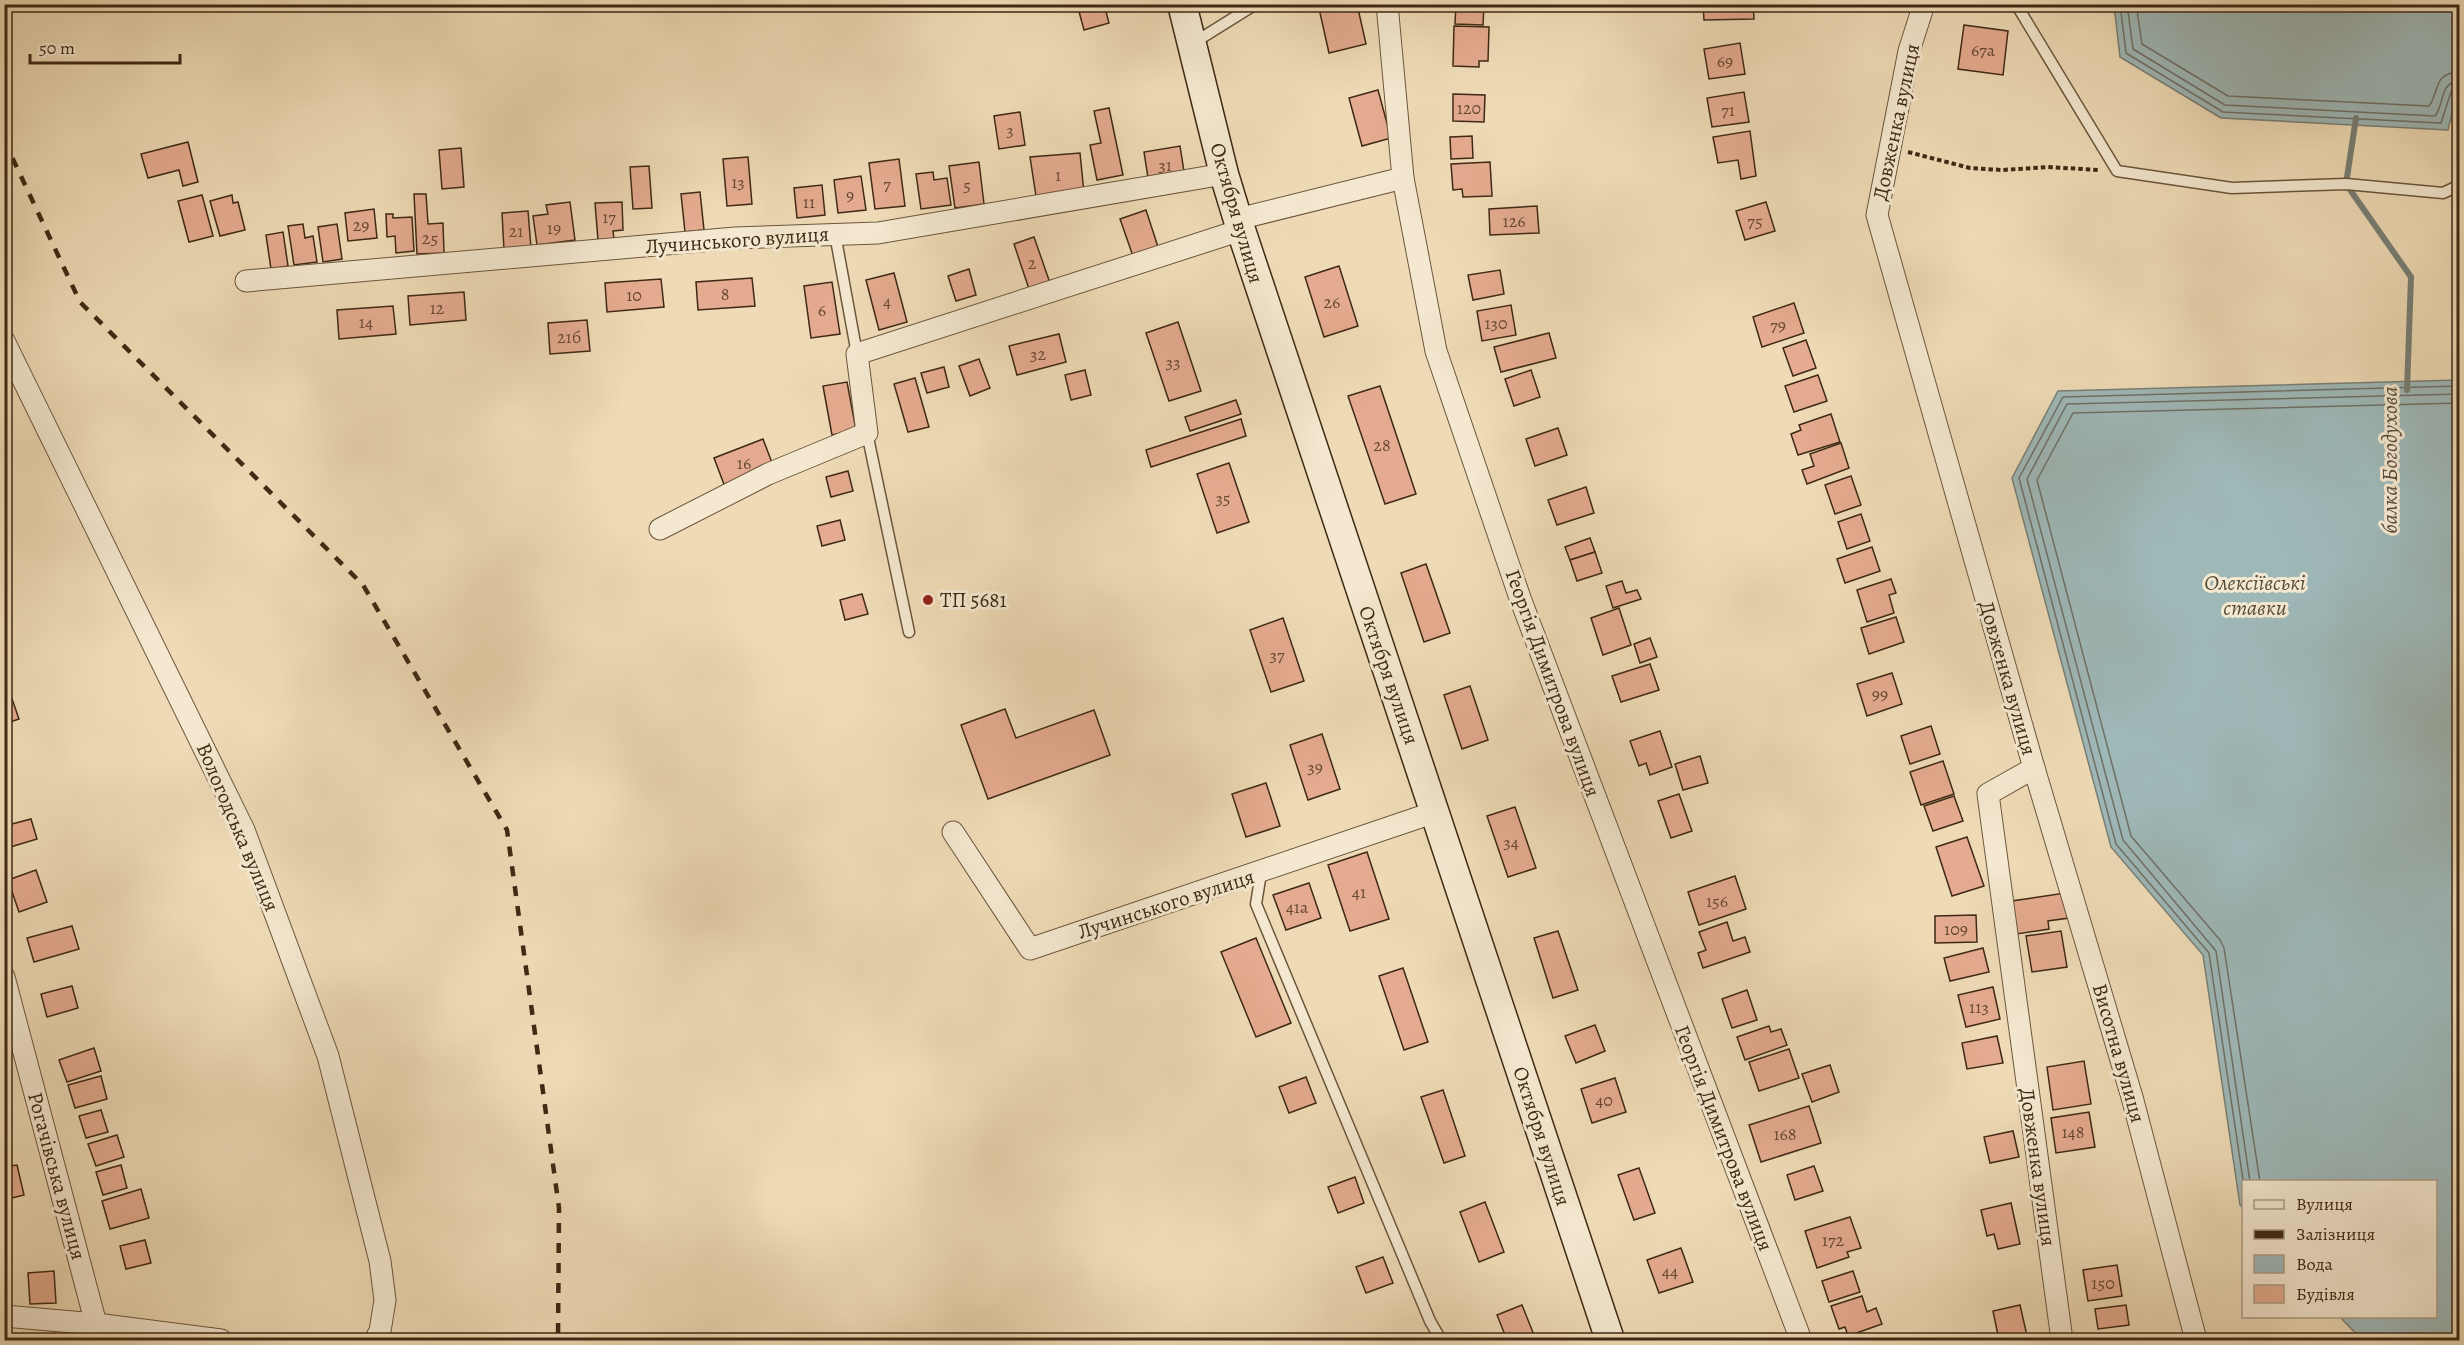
<svg xmlns="http://www.w3.org/2000/svg" width="2464" height="1345" font-family="Alegreya,serif">
<style>
.water{fill:#9eb8b8;stroke:#787f76;stroke-width:1.5}
.lines{fill:none;stroke-linecap:round;stroke-linejoin:round}
.shore{stroke:#6e7066;stroke-width:1.5}
.stream{stroke:#787f76;stroke-width:6}
.building{fill:#e5ab90;stroke:#3f2914;stroke-width:1.5}
.lane-casing{stroke:#6b563c;stroke-width:13}
.street-casing{stroke:#6b563c;stroke-width:23}
.secondary-casing{stroke:#3f2914;stroke-width:31}
.path{stroke:#3f2914;stroke-width:4;stroke-dasharray:4.5 3;stroke-linecap:butt}
.lane{stroke:#f4e8d0;stroke-width:10}
.street{stroke:#f4e8d0;stroke-width:21}
.secondary{stroke:#f4e8d0;stroke-width:28}
.rail{stroke:#3f2914;stroke-width:4.5;stroke-dasharray:10 10;stroke-linecap:butt}
.poi-dot{fill:#8f2418;stroke:#f4e8d0;stroke-width:2}
.labels{text-anchor:middle;stroke-width:6;stroke-linejoin:round;paint-order:stroke}
.number-label{font-size:18px;fill:#684a33}
.street-label{font-size:21px;fill:#3f2914;stroke:#f4e8d0}
.poi-label{font-size:21px;fill:#3f2914;stroke:#f4e8d0;text-anchor:start}
.water-label{font-size:22px;font-style:italic;fill:#574d3d;stroke:#f4e8d0}
</style>
<rect width="100%" height="100%" fill="#eedbb6"/>
<filter id="stains"><feTurbulence type="fractalNoise" baseFrequency=".00333" numOctaves="4"/><feColorMatrix values="0 0 0 0 .2 0 0 0 0 .09 0 0 0 0 .02 0 0 0 .5 -.17"/></filter>
<radialGradient id="worn" r=".72"><stop offset=".6" stop-color="#630" stop-opacity="0"/><stop offset="1" stop-color="#630" stop-opacity=".3"/></radialGradient>
<g class="water">
<polygon points="2114,5 2459,5 2459,84 2448,130 2221,118 2120,57"/>
<polygon points="2459,380 2459,1340 2362,1340 2340,1317 2436,1316 2436,1182 2244,1182 2243,1208 2240,1205 2203,955 2111,847 2012,478 2058,391"/>
</g>
<g class="lines">
<g class="shore">
<polyline points="2120,4 2126,53 2223,112 2441,123 2451,92 2460,88"/>
<path d="M2127,4L2133,49L2225,105L2435,116C2445,103 2439,82 2460,81"/>
<path d="M2136,4L2142,44L2228,96L2429,106C2440,92 2432,73 2460,72"/>
<polyline points="2250,1182 2216,951 2123,840 2027,479 2067,404 2460,394"/>
<polyline points="2260,1182 2224,948 2220,940 2131,836 2037,480 2073,413 2460,403"/>
<polyline points="2244,1186 2209,953 2116,844 2019,478 2063,397 2460,386"/>
</g>
<polyline class="stream" points="2356,118 2346,184 2411,277 2407,390"/>
</g>
<g class="building">
<polygon points="1077,4 1104,4 1109,23 1084,30"/>
<polygon points="1318,4 1357,4 1366,44 1329,53"/>
<polygon points="1456,4 1484,4 1483,25 1455,24"/>
<polygon points="1703,4 1753,4 1754,19 1704,20"/>
<polygon points="1964,25 2008,31 2003,75 1958,69"/>
<polygon points="1454,26 1489,27 1488,61 1479,61 1479,67 1453,66"/>
<polygon points="1740,43 1745,74 1709,79 1704,49"/>
<polygon points="1378,90 1391,138 1362,146 1349,98"/>
<polygon points="1744,92 1749,122 1712,127 1707,98"/>
<polygon points="1453,94 1485,95 1484,122 1453,121"/>
<polygon points="1109,108 1123,175 1097,180 1090,145 1101,143 1094,111"/>
<polygon points="1020,112 1025,145 999,149 994,116"/>
<polygon points="1750,131 1756,176 1741,179 1738,160 1718,163 1713,137"/>
<polygon points="1472,136 1473,158 1451,159 1450,137"/>
<polygon points="188,142 198,182 183,186 179,170 148,178 141,154"/>
<polygon points="1180,146 1185,178 1149,184 1144,152"/>
<polygon points="461,148 464,187 442,189 439,150"/>
<polygon points="1080,153 1084,193 1036,196 1030,157"/>
<polygon points="748,157 752,204 727,206 723,159"/>
<polygon points="899,159 905,206 875,209 869,163"/>
<polygon points="979,162 984,204 955,208 949,166"/>
<polygon points="1490,162 1492,196 1463,197 1462,189 1453,190 1451,164"/>
<polygon points="649,166 652,208 633,209 630,167"/>
<polygon points="933,172 934,180 947,178 951,205 921,209 916,174"/>
<polygon points="861,176 866,210 838,213 834,180"/>
<polygon points="822,185 825,215 797,218 794,188"/>
<polygon points="700,192 704,230 685,232 681,194"/>
<polygon points="414,194 426,194 428,224 443,223 444,253 417,254"/>
<polygon points="202,195 213,236 189,242 178,201"/>
<polygon points="232,195 233,203 238,202 245,230 220,236 210,201"/>
<polygon points="570,202 575,240 537,245 533,216 548,214 546,205"/>
<polygon points="622,202 623,230 613,231 614,239 598,240 595,203"/>
<polygon points="1766,202 1775,231 1745,240 1736,211"/>
<polygon points="1537,206 1539,233 1490,235 1489,209"/>
<polygon points="374,209 377,238 348,241 345,213"/>
<polygon points="1146,210 1159,250 1134,259 1120,219"/>
<polygon points="528,211 531,248 504,250 502,213"/>
<polygon points="386,214 393,214 393,218 412,217 414,251 396,253 395,236 387,237"/>
<polygon points="303,224 305,238 313,236 317,262 294,265 288,226"/>
<polygon points="337,224 342,259 323,262 318,227"/>
<polygon points="283,232 288,266 271,269 266,235"/>
<polygon points="1034,237 1050,283 1029,289 1014,244"/>
<polygon points="1339,266 1358,326 1324,337 1305,277"/>
<polygon points="969,269 976,295 956,301 948,276"/>
<polygon points="1500,270 1504,294 1473,300 1468,275"/>
<polygon points="894,273 907,322 879,330 866,280"/>
<polygon points="752,278 755,306 698,310 696,282"/>
<polygon points="661,279 664,307 607,312 605,283"/>
<polygon points="832,282 840,334 811,338 804,286"/>
<polygon points="464,292 466,320 410,325 408,296"/>
<polygon points="1794,303 1804,333 1762,347 1753,317"/>
<polygon points="1511,305 1516,335 1482,341 1477,311"/>
<polygon points="393,306 396,334 339,339 337,310"/>
<polygon points="587,320 590,351 550,354 548,323"/>
<polygon points="1178,322 1201,391 1169,401 1146,333"/>
<polygon points="1549,333 1556,358 1501,372 1494,347"/>
<polygon points="1059,334 1066,362 1017,375 1009,346"/>
<polygon points="1806,340 1816,368 1793,376 1783,348"/>
<polygon points="979,359 990,388 970,396 959,366"/>
<polygon points="944,367 949,387 927,393 921,373"/>
<polygon points="1085,370 1091,395 1071,400 1065,375"/>
<polygon points="1531,370 1540,397 1514,406 1505,379"/>
<polygon points="1818,375 1827,401 1794,412 1785,386"/>
<polygon points="915,378 929,427 908,432 894,384"/>
<polygon points="847,382 856,430 832,435 823,386"/>
<polygon points="1380,386 1416,494 1385,504 1348,396"/>
<polygon points="1236,400 1241,414 1190,431 1185,417"/>
<polygon points="1831,414 1840,442 1798,455 1791,434 1801,430 1799,425"/>
<polygon points="1241,419 1246,436 1151,467 1146,450"/>
<polygon points="1558,428 1567,455 1535,466 1526,439"/>
<polygon points="763,439 774,468 725,487 714,458"/>
<polygon points="1841,443 1849,468 1807,484 1802,470 1814,466 1810,454"/>
<polygon points="1229,463 1249,522 1217,533 1197,474"/>
<polygon points="848,471 853,491 831,497 826,477"/>
<polygon points="1851,476 1861,505 1835,514 1825,485"/>
<polygon points="1586,487 1594,513 1557,525 1548,500"/>
<polygon points="1861,514 1870,541 1847,549 1838,522"/>
<polygon points="840,520 845,540 822,546 817,526"/>
<polygon points="1590,538 1595,552 1570,560 1565,547"/>
<polygon points="1872,547 1880,571 1845,583 1837,559"/>
<polygon points="1595,552 1602,573 1577,581 1570,560"/>
<polygon points="1426,564 1450,633 1424,642 1401,573"/>
<polygon points="1891,579 1896,593 1889,595 1894,613 1867,622 1857,590"/>
<polygon points="1622,581 1626,593 1637,590 1641,599 1613,608 1606,586"/>
<polygon points="862,594 868,614 845,620 840,600"/>
<polygon points="1619,608 1631,645 1603,655 1591,618"/>
<polygon points="1896,617 1904,642 1869,654 1861,628"/>
<polygon points="1283,618 1304,681 1271,692 1250,630"/>
<polygon points="1650,638 1657,657 1640,663 1634,644"/>
<polygon points="1650,664 1659,690 1621,702 1612,676"/>
<polygon points="1892,673 1902,704 1867,716 1857,684"/>
<polygon points="1470,686 1488,740 1462,749 1444,695"/>
<polygon points="10,693 19,719 4,724 4,695"/>
<polygon points="1005,709 1016,738 1094,710 1110,755 988,799 961,725"/>
<polygon points="1931,726 1940,754 1910,764 1901,736"/>
<polygon points="1660,731 1672,767 1650,775 1646,763 1639,766 1630,741"/>
<polygon points="1322,734 1340,789 1308,800 1290,745"/>
<polygon points="1700,756 1708,783 1683,790 1675,764"/>
<polygon points="1943,761 1954,794 1921,805 1910,772"/>
<polygon points="1266,783 1280,826 1246,837 1232,794"/>
<polygon points="1679,794 1692,831 1671,838 1658,801"/>
<polygon points="1954,796 1963,821 1933,831 1924,806"/>
<polygon points="1515,807 1536,868 1508,877 1487,816"/>
<polygon points="31,819 37,839 4,849 4,826"/>
<polygon points="1967,837 1984,886 1952,896 1936,847"/>
<polygon points="1367,852 1389,919 1350,931 1328,865"/>
<polygon points="36,870 47,902 19,912 8,880"/>
<polygon points="1735,876 1746,909 1699,925 1688,892"/>
<polygon points="1309,883 1321,918 1286,930 1273,895"/>
<polygon points="2065,893 2069,918 2048,921 2049,929 2017,934 2012,901"/>
<polygon points="1976,915 1977,942 1935,943 1935,916"/>
<polygon points="1727,922 1733,941 1745,937 1750,952 1703,968 1698,953 1706,950 1699,932"/>
<polygon points="72,926 79,949 34,962 27,938"/>
<polygon points="1558,931 1578,990 1553,998 1534,938"/>
<polygon points="2061,931 2067,967 2032,972 2026,936"/>
<polygon points="1256,938 1291,1023 1256,1037 1221,952"/>
<polygon points="1983,948 1989,972 1950,981 1944,958"/>
<polygon points="1403,968 1428,1042 1404,1050 1379,976"/>
<polygon points="72,986 78,1008 47,1017 41,994"/>
<polygon points="1993,987 2000,1019 1966,1027 1958,995"/>
<polygon points="1747,990 1757,1020 1732,1028 1722,999"/>
<polygon points="1595,1025 1605,1051 1576,1063 1565,1036"/>
<polygon points="1769,1026 1771,1032 1781,1029 1787,1045 1745,1060 1737,1037"/>
<polygon points="1997,1036 2003,1063 1967,1069 1962,1043"/>
<polygon points="94,1048 101,1071 67,1082 59,1060"/>
<polygon points="1789,1049 1799,1078 1759,1091 1749,1062"/>
<polygon points="2084,1061 2091,1104 2053,1110 2047,1067"/>
<polygon points="1830,1065 1839,1092 1812,1102 1802,1074"/>
<polygon points="101,1076 107,1099 75,1108 68,1085"/>
<polygon points="1306,1077 1316,1103 1289,1113 1279,1087"/>
<polygon points="1615,1078 1626,1112 1592,1123 1581,1089"/>
<polygon points="1443,1090 1465,1156 1444,1163 1421,1097"/>
<polygon points="1809,1106 1821,1143 1761,1162 1749,1125"/>
<polygon points="101,1110 108,1132 86,1138 79,1116"/>
<polygon points="2089,1112 2095,1147 2056,1153 2051,1118"/>
<polygon points="4,1120 10,1146 4,1148"/>
<polygon points="2013,1131 2019,1157 1990,1163 1984,1137"/>
<polygon points="117,1135 124,1157 96,1166 88,1144"/>
<polygon points="17,1165 24,1195 4,1200 4,1167"/>
<polygon points="121,1165 127,1188 103,1195 96,1172"/>
<polygon points="1814,1166 1823,1191 1795,1200 1787,1175"/>
<polygon points="1639,1168 1655,1213 1634,1220 1618,1175"/>
<polygon points="1355,1177 1364,1203 1338,1213 1328,1187"/>
<polygon points="141,1189 149,1218 110,1229 102,1201"/>
<polygon points="1485,1202 1504,1252 1479,1262 1460,1212"/>
<polygon points="2011,1203 2020,1244 1998,1249 1994,1234 1987,1236 1981,1210"/>
<polygon points="1850,1217 1861,1248 1847,1252 1849,1257 1817,1268 1805,1231"/>
<polygon points="145,1240 151,1263 126,1269 120,1246"/>
<polygon points="1681,1248 1693,1282 1659,1293 1647,1260"/>
<polygon points="1383,1257 1393,1283 1366,1293 1356,1267"/>
<polygon points="2117,1265 2122,1296 2088,1301 2083,1270"/>
<polygon points="54,1271 56,1303 30,1304 28,1273"/>
<polygon points="1853,1271 1860,1292 1829,1302 1822,1281"/>
<polygon points="1862,1296 1867,1312 1876,1308 1882,1324 1848,1336 1845,1327 1839,1329 1831,1306"/>
<polygon points="1522,1305 1536,1340 1507,1340 1497,1315"/>
<polygon points="2020,1305 2028,1340 1999,1340 1993,1311"/>
<polygon points="2126,1305 2129,1325 2098,1329 2095,1309"/>
</g>
<g class="lines">
<defs>
<g id="lane">
<polyline points="2016,4 2117,171 2232,188 2346,184 2443,193 2460,185"/>
<polyline points="1195,42 1256,4"/>
<polyline points="835,234 857,354"/>
<polyline points="867,433 909,632"/>
<polyline points="1261,873 1256,904 1430,1321 1441,1340"/>
</g>
<g id="street">
<polyline points="1387,4 1403,178 1436,351 1520,598 1801,1340"/>
<polyline points="1924,4 1909,51 1877,215 2034,768 1988,794 2062,1340"/>
<polyline points="1238,219 1403,178"/>
<polyline points="246,281 735,238 878,233 1224,174"/>
<polyline points="4,341 244,830 328,1056 380,1261 385,1300 380,1331 375,1340"/>
<polyline points="660,529 768,474 867,433 857,354 1241,230"/>
<polyline points="2034,768 2132,1097 2196,1340"/>
<polyline points="953,832 1030,949 1435,812"/>
<polyline points="4,977 96,1324 98,1340"/>
<polyline points="4,1316 96,1324 221,1340"/>
</g>
<polyline id="secondary" points="1182,4 1224,174 1241,230 1610,1340"/>
</defs>
<use href="#lane" class="lane-casing"/>
<use href="#street" class="street-casing"/>
<use href="#secondary" class="secondary-casing"/>
<polyline class="path" points="1908,152 1970,168 2002,170 2048,167 2099,170"/>
<use href="#lane" class="lane"/>
<use href="#street" class="street"/>
<use href="#secondary" class="secondary"/>
<polyline class="rail" points="4,140 80,302 363,585 507,830 559,1208 558,1340"/>
</g>
<circle class="poi-dot" cx="928" cy="600" r="6"/>
<g class="labels">
<g class="number-label">
<text x="1983" y="56">67а</text>
<text x="1725" y="67">69</text>
<text x="1469" y="114">120</text>
<text x="1728" y="116">71</text>
<text x="1010" y="136">3</text>
<text x="1165" y="171">31</text>
<text x="1058" y="181">1</text>
<text x="738" y="188">13</text>
<text x="887" y="190">7</text>
<text x="967" y="191">5</text>
<text x="850" y="201">9</text>
<text x="809" y="208">11</text>
<text x="609" y="223">17</text>
<text x="1514" y="227">126</text>
<text x="1755" y="227">75</text>
<text x="361" y="231">29</text>
<text x="554" y="234">19</text>
<text x="516" y="237">21</text>
<text x="430" y="244">25</text>
<text x="1032" y="269">2</text>
<text x="725" y="300">8</text>
<text x="634" y="301">10</text>
<text x="887" y="307">4</text>
<text x="1332" y="308">26</text>
<text x="437" y="314">12</text>
<text x="822" y="316">6</text>
<text x="366" y="328">14</text>
<text x="1496" y="329">130</text>
<text x="1778" y="331">79</text>
<text x="569" y="343">21б</text>
<text x="1038" y="360">32</text>
<text x="1173" y="368">33</text>
<text x="1382" y="451">28</text>
<text x="744" y="469">16</text>
<text x="1223" y="504">35</text>
<text x="1277" y="661">37</text>
<text x="1880" y="700">99</text>
<text x="1315" y="773">39</text>
<text x="1511" y="848">34</text>
<text x="1359" y="898">41</text>
<text x="1717" y="907">156</text>
<text x="1297" y="913">41а</text>
<text x="1956" y="935">109</text>
<text x="1979" y="1013">113</text>
<text x="1604" y="1106">40</text>
<text x="2073" y="1138">148</text>
<text x="1785" y="1140">168</text>
<text x="1833" y="1246">172</text>
<text x="1670" y="1277">44</text>
<text x="2103" y="1289">150</text>
</g>
<g class="street-label">
<text transform="translate(1896 122) rotate(-78)" y="7">Довженка вулиця</text>
<text transform="translate(1237 213) rotate(74)" y="7">Октября вулиця</text>
<text transform="translate(737 240) rotate(-4)" y="7">Лучинського вулиця</text>
<text transform="translate(1389 675) rotate(71)" y="7">Октября вулиця</text>
<text transform="translate(2008 678) rotate(74)" y="7">Довженка вулиця</text>
<text transform="translate(1553 683) rotate(70)" y="7">Георгія Димитрова вулиця</text>
<text transform="translate(238 827) rotate(67)" y="7">Вологодська вулиця</text>
<text transform="translate(1166 904) rotate(-18)" y="7">Лучинського вулиця</text>
<text transform="translate(2119 1053) rotate(74)" y="7">Висотна вулиця</text>
<text transform="translate(1542 1136) rotate(72)" y="7">Октября вулиця</text>
<text transform="translate(1724 1138) rotate(69)" y="7">Георгія Димитрова вулиця</text>
<text transform="translate(2038 1167) rotate(82)" y="7">Довженка вулиця</text>
<text transform="translate(57 1176) rotate(75)" y="7">Рогачівська вулиця</text>
</g>
<g class="poi-label">
<text x="940" y="607">ТП 5681</text>
</g>
<g class="water-label">
<text transform="translate(2389 460) rotate(-90)" y="8">балка Богодухова</text>
<text x="2255" y="590">Олексіївські<tspan x="2255" dy="25">ставки</tspan></text>
</g>
</g>
<rect width="2464" height="1345" fill="none" stroke="#eedbb6" stroke-width="24"/>
<rect x="6" y="6" width="2452" height="1333" fill="none" stroke="#3f2914" stroke-width="3"/>
<rect x="12" y="12" width="2440" height="1321" fill="none" stroke="#3f2914" stroke-width="1.5"/>
<rect x="2242" y="1180" width="195" height="138" fill="#f4e8d0" stroke="#ac9c85" stroke-width="1.5"/>
<rect x="2254" y="1200" width="30" height="9" fill="#f4e8d0" stroke="#ac9c85" stroke-width="1.5"/>
<text x="2296" y="1210" font-size="18" fill="#3f2914">Вулиця</text>
<rect x="2254" y="1230" width="30" height="9" fill="#3f2914" stroke="#ac9c85" stroke-width="1.5"/>
<text x="2296" y="1240" font-size="18" fill="#3f2914">Залізниця</text>
<rect x="2254" y="1255" width="30" height="18" fill="#9eb8b8" stroke="#ac9c85" stroke-width="1.5"/>
<text x="2296" y="1270" font-size="18" fill="#3f2914">Вода</text>
<rect x="2254" y="1285" width="30" height="18" fill="#e5ab90" stroke="#ac9c85" stroke-width="1.5"/>
<text x="2296" y="1300" font-size="18" fill="#3f2914">Будівля</text>
<path d="M30 54v9h150v-9" fill="none" stroke="#3f2914" stroke-width="3"/>
<text x="39" y="54" font-size="18" fill="#3f2914" stroke="#f4e8d0" stroke-width="4.5" paint-order="stroke">50 m</text>
<rect width="100%" height="100%" filter="url(#stains)"/>
<rect width="100%" height="100%" fill="url(#worn)"/>
</svg>
